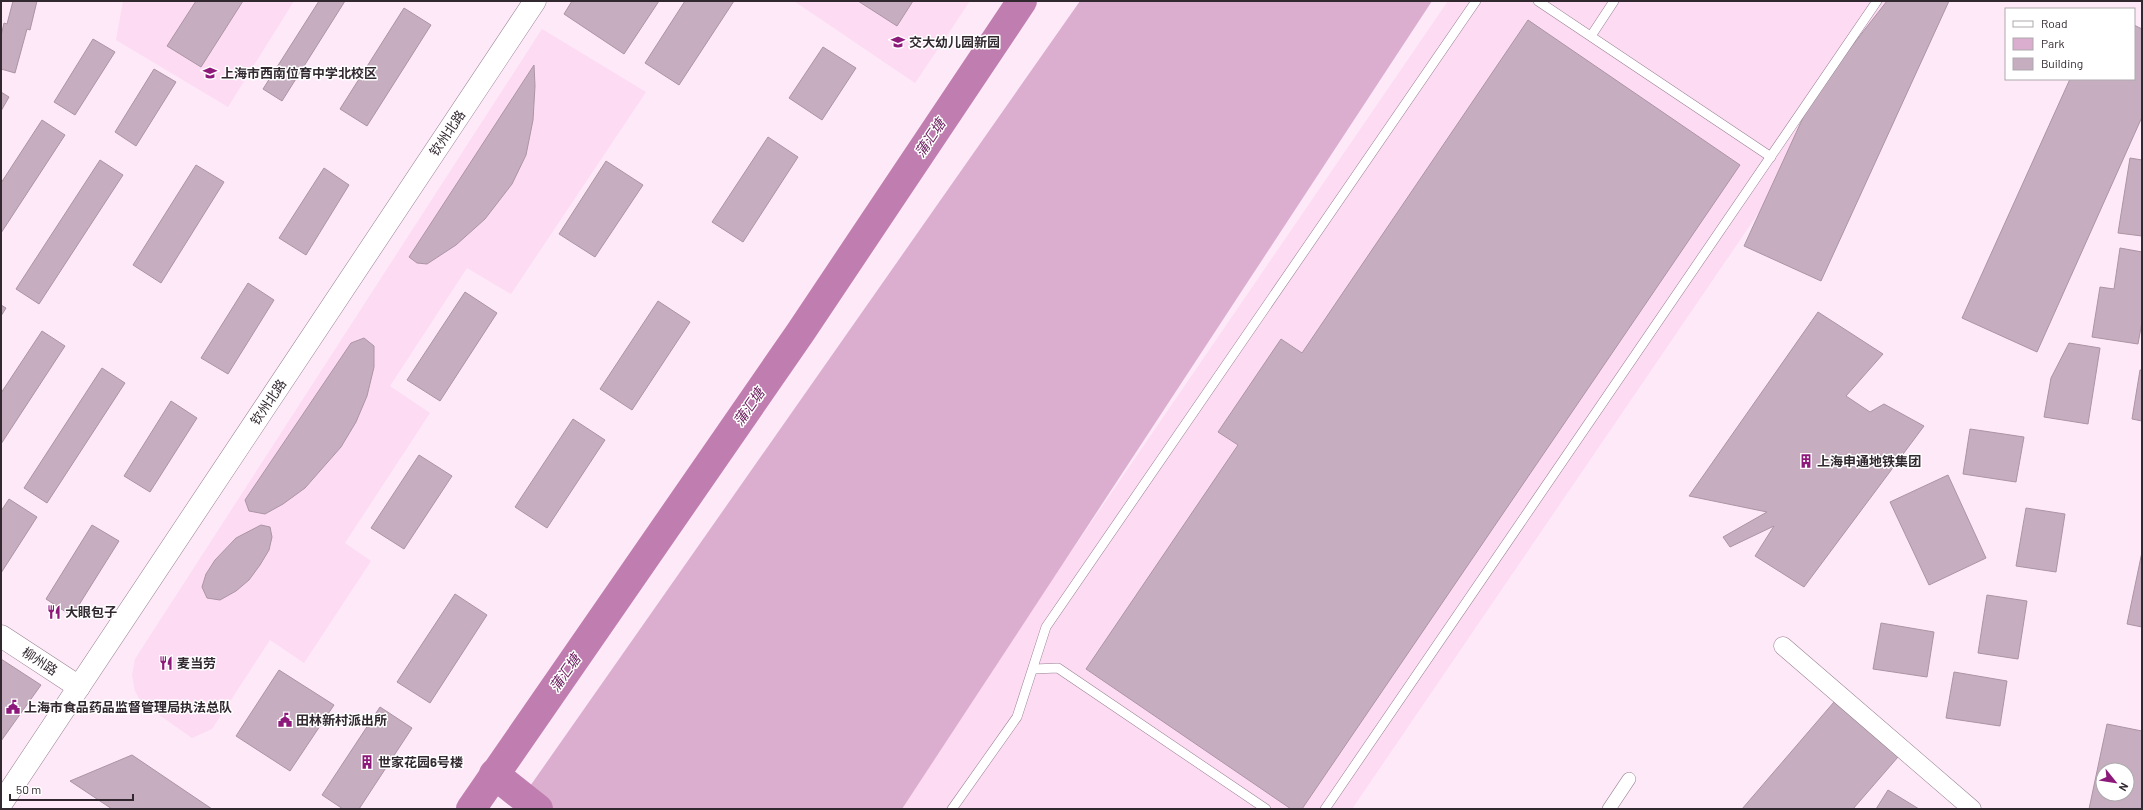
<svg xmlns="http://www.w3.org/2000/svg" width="2143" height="810" font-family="Barlow,'Noto Sans SC',sans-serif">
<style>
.built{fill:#fcdbf3}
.green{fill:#dbaecf}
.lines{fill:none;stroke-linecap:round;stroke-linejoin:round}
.river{stroke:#bf7eaf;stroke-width:30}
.building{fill:#c6aec0;stroke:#ac94a5;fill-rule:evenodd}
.service-casing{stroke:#988192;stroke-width:10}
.pedestrian-casing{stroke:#988192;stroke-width:14}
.minor-casing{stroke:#988192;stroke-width:19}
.tertiary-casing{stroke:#988192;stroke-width:23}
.service{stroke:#fff;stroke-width:9}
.pedestrian{stroke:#fff;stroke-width:13}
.minor{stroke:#fff;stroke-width:18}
.tertiary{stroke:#fff;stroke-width:22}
.labels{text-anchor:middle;stroke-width:3;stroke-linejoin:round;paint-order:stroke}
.poi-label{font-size:13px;font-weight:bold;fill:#322930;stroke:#fff;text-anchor:start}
.street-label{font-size:13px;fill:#322930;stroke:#fff}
.water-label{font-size:14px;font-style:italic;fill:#6b1e5d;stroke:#fff}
</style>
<rect width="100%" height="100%" fill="#fee9f8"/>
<g class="built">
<polygon points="123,1 294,1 228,107 116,40"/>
<polygon points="794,1 970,1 915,83"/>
<polygon points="1448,1 1903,1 1352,809 895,809"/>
<polygon points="542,29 646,92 511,294 467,268 390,386 430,413 345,543 371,561 304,663 270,640 212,729 192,738 141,702 135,691 132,675 135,659"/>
</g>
<polygon class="green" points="1080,1 1432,1 902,809 514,809"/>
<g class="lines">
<g class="river">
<polyline points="494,774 538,809"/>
<polyline points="471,809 800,333 1022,1"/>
</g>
</g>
<g class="building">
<polygon points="13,1 37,1 30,30 27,29 15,73 1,69 1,36 4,23 7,24"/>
<polygon points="196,1 243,1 201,67 167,46"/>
<polygon points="319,1 345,1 282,101 263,89"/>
<polygon points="572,1 659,1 624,54 564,14"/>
<polygon points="685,1 734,1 679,85 645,63"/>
<polygon points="858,1 913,1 897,26"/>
<polygon points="1887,1 1949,1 1821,281 1744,246 1813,96"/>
<polygon points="404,8 431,25 367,126 340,109"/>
<polygon points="1528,20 1740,165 1302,809 1291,809 1086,669 1238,445 1218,432 1281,339 1302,353"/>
<polygon points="2134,25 2142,29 2142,117 2037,352 1962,318 2070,79 2134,79"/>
<polygon points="93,39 115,52 75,115 54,102"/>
<polygon points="823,47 856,68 822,120 789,98"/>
<polygon points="534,65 535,86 533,120 526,155 512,184 485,219 456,245 427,264 417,263 409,257"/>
<polygon points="154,69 176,82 136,146 115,132"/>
<polygon points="1,92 9,97 1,111"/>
<polygon points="42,120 65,135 1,233 1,183"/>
<polygon points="768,137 798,157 743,242 712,222"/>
<polygon points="2130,158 2142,160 2142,236 2118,233"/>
<polygon points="100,160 123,175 39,304 16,289"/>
<polygon points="606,161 643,185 595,257 559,234"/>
<polygon points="196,165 224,182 161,283 133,265"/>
<polygon points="324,168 349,185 306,255 279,238"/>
<polygon points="2120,248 2142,252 2142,322 2138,344 2092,337 2100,287 2114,289"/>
<polygon points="248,283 274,300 228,374 201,358"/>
<polygon points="465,292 497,313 440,401 407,380"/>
<polygon points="658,301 690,322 632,410 600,389"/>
<polygon points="1,305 6,308 1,316"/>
<polygon points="1818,312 1883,354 1846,396 1870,412 1884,404 1924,426 1804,587 1755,556 1774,526 1730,547 1723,537 1767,512 1689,496"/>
<polygon points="42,331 65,346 1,444 1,393"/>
<polygon points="364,338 374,346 374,367 367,396 356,422 341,447 305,488 283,504 265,514 249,511 245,500 351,343"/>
<polygon points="2069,343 2100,348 2088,424 2044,417 2051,378"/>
<polygon points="102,368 125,383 47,503 24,488"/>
<polygon points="2140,370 2142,370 2142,421 2132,419"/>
<polygon points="171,401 197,418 150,492 124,476"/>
<polygon points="573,419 605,440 547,528 515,507"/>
<polygon points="1970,429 2024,437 2016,482 1963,474"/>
<polygon points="419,455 452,476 404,549 371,528"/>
<polygon points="1948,475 1986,558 1929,585 1890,502"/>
<polygon points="9,499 37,517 1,573 1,511"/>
<polygon points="2026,508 2065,514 2056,572 2016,566"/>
<polygon points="92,525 119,541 72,616 46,599"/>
<polygon points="261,525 270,527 272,537 269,550 260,565 249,580 236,591 220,600 207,598 202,587 206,574 215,560 236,538"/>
<polygon points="2142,552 2142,627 2127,624"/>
<polygon points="455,594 487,615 430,703 397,682"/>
<polygon points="1987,595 2027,601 2018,659 1978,653"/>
<polygon points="1881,623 1934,632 1927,677 1873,669"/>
<polygon points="1,659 41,685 1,741"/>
<polygon points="279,670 334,705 290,771 236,736"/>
<polygon points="1954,672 2007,681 2000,726 1946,718"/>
<polygon points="1834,702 1898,757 1853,809 1742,809"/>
<polygon points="380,707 412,728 359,809 343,809 322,795"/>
<path d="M2107,724L2142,731V809H2089ZM2103,770H2127V794H2103Z"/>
<polygon points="132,755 212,809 112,809 70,781"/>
<polygon points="1888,790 1919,809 1876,809"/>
</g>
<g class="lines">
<defs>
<g id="service">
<polyline points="1538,1 1771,157"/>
<polyline points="1591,36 1614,1"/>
<polyline points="1034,669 1058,668 1266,809"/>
<polyline points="952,809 1017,717 1046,627 1476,1"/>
<polyline points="1325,809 1877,1"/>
</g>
<polyline id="pedestrian" points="1609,809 1629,779"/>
<polyline id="minor" points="1783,646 1972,809"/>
<g id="tertiary">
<polyline points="1,636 79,687"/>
<polyline points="1,804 535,1"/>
</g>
</defs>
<use href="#service" class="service-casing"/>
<use href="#pedestrian" class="pedestrian-casing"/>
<use href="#minor" class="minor-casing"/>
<use href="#tertiary" class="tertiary-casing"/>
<use href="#service" class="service"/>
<use href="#pedestrian" class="pedestrian"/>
<use href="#minor" class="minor"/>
<use href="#tertiary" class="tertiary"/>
</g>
<defs>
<symbol id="school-bare" viewBox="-9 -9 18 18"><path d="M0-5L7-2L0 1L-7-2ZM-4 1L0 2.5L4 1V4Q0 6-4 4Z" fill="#8d1a7b" stroke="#fff" stroke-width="2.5" paint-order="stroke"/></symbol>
<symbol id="building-bare" viewBox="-9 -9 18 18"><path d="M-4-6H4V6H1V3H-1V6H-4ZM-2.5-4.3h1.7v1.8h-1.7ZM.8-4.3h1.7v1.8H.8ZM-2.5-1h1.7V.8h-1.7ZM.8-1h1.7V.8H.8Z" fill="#8d1a7b" stroke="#fff" stroke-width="2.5" paint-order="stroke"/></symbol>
<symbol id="restaurant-bare" viewBox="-9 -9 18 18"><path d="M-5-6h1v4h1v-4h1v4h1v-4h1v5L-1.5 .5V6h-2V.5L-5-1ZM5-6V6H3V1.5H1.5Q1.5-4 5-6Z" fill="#8d1a7b" stroke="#fff" stroke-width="2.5" paint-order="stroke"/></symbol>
<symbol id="civic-bare" viewBox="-9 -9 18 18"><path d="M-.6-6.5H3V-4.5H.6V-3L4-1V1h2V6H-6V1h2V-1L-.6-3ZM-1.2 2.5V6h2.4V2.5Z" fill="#8d1a7b" stroke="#fff" stroke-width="2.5" paint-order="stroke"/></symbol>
</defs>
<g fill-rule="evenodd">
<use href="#school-bare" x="888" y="32" width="20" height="20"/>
<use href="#school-bare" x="200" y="63" width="20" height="20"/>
<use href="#building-bare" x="1796" y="451" width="20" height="20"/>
<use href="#restaurant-bare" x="44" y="602" width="20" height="20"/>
<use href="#restaurant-bare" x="156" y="653" width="20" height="20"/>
<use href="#civic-bare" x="3" y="697" width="20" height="20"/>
<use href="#civic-bare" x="275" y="710" width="20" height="20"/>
<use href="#building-bare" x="357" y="752" width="20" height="20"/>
</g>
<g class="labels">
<g class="poi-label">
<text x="909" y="47">交大幼儿园新园</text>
<text x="221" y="78">上海市西南位育中学北校区</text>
<text x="1817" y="466">上海申通地铁集团</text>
<text x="65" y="617">大眼包子</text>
<text x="177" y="668">麦当劳</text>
<text x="24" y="712">上海市食品药品监督管理局执法总队</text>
<text x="296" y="725">田林新村派出所</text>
<text x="378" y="767">世家花园6号楼</text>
</g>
<g class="street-label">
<text transform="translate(447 133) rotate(-56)" y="5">钦州北路</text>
<text transform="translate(268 402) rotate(-56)" y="5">钦州北路</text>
<text transform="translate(40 661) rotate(33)" y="5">柳州路</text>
</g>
<g class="water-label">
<text transform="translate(930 138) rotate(-56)" y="5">蒲汇塘</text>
<text transform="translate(749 407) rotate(-55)" y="5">蒲汇塘</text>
<text transform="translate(565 673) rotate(-55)" y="5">蒲汇塘</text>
</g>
</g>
<rect width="2143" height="810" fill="none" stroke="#322930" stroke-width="4"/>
<rect x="2005" y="8" width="130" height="72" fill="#ffffff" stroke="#ada9ac"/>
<rect x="2013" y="21" width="20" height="6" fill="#ffffff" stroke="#ada9ac"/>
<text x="2041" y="28" font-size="12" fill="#322930">Road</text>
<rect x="2013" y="38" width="20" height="12" fill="#dbaecf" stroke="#ada9ac"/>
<text x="2041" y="48" font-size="12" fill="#322930">Park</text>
<rect x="2013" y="58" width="20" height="12" fill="#c6aec0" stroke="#ada9ac"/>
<text x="2041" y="68" font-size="12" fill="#322930">Building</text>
<g transform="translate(2115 782) rotate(120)"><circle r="19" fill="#ffffff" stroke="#ada9ac"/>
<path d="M0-3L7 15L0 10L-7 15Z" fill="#8d1a7b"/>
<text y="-6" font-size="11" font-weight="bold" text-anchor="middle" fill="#322930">N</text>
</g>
<path d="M10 794v6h123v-6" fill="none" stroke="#322930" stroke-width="2"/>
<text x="16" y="794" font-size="12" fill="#322930" stroke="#ffffff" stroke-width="3" paint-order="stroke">50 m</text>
</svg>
